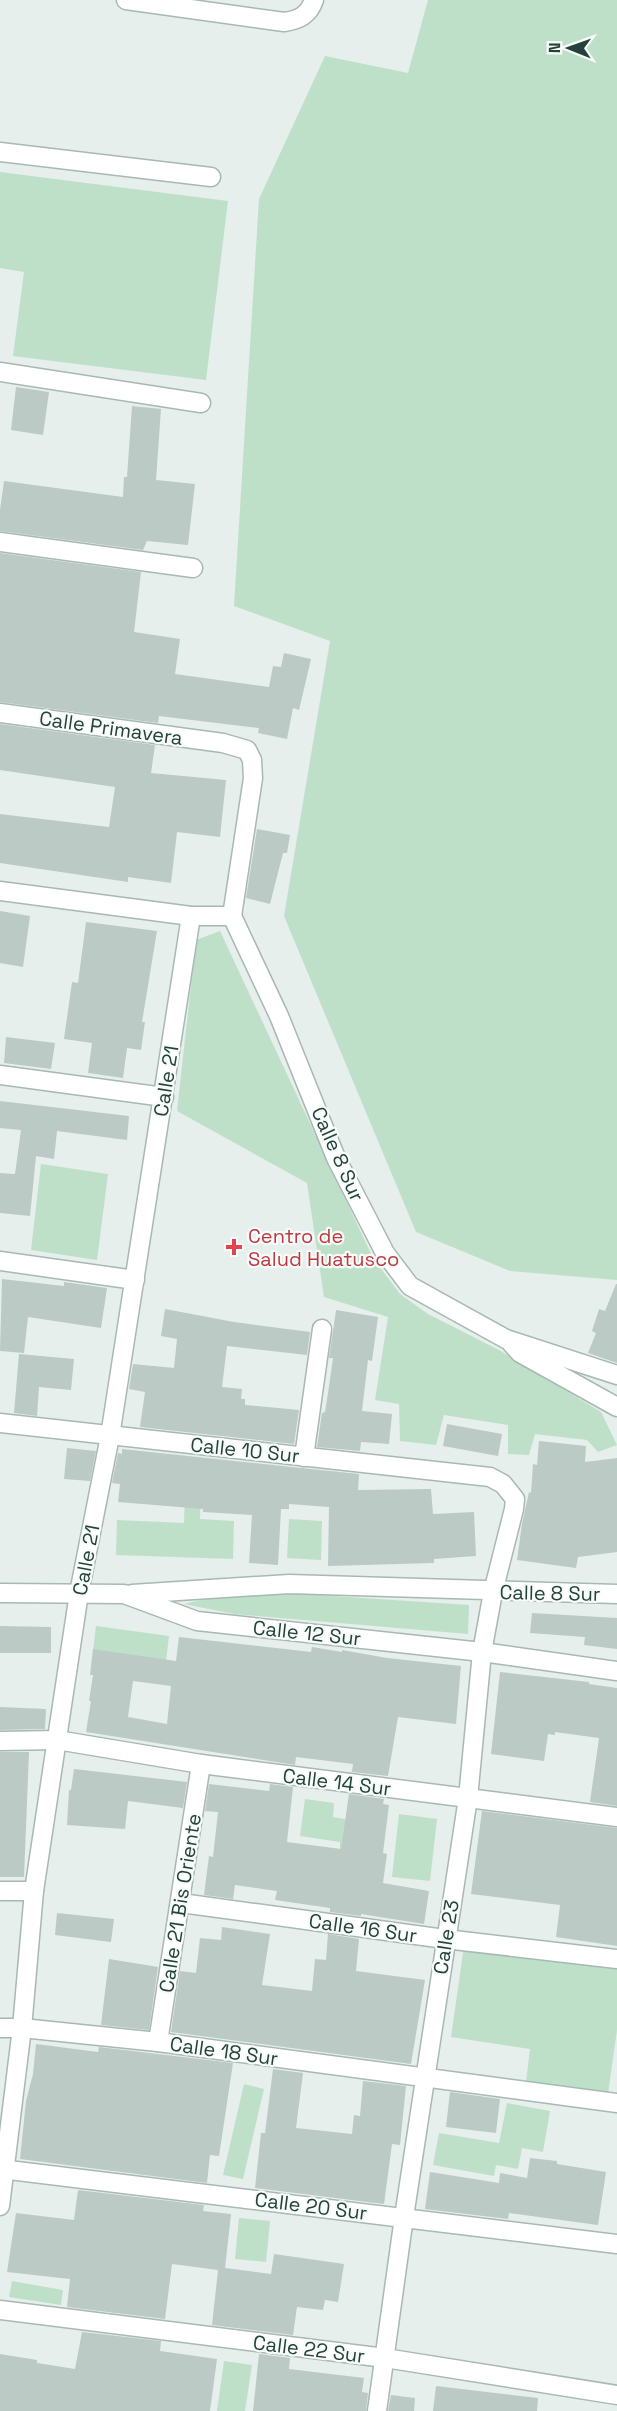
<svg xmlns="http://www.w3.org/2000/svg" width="617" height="2411" font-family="'Space Grotesk',sans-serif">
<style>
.green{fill:#bfe0c8}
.building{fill:#bbcac4;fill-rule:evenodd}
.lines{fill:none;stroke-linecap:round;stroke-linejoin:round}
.minor-casing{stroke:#a8b8b2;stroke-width:21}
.minor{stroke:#fff;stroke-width:18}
.health-dot{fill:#e0444e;stroke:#f7fbf9;stroke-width:2}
.labels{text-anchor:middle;stroke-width:4.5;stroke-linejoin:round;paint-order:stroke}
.street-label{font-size:20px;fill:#24423a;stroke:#f7fbf9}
.health-label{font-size:20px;fill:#be3a42;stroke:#f7fbf9;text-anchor:start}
</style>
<rect width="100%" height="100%" fill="#e6efeb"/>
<g class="green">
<polygon points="428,0 617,0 617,1280 510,1271 416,1232 284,916 330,641 234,606 259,199 325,56 408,73"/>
<polygon points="0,172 228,201 206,380 13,356 24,272 0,268"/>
<polygon points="220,931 373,1258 400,1294 428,1314 499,1350 601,1412 617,1445 598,1452 587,1440 535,1434 529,1455 508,1454 508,1425 444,1415 436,1445 400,1441 399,1404 375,1400 388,1317 324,1297 307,1183 177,1111 196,940"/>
<polygon points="41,1164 108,1174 97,1260 31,1250"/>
<polygon points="186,1461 202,1462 200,1519 234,1521 233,1559 116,1555 117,1520 184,1523"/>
<polygon points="289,1519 322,1521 321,1560 287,1558"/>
<polygon points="288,1593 469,1605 468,1634 234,1614 184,1604 209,1598"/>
<polygon points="96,1626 169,1636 166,1661 93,1651"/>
<polygon points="305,1799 334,1803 333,1817 355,1821 351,1852 340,1850 340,1842 300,1836"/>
<polygon points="399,1814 437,1819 430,1881 392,1877"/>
<polygon points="464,1946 617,1969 617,2030 608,2094 526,2082 530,2049 451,2037"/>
<polygon points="244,2084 264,2089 243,2179 223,2175"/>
<polygon points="507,2103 550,2111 543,2152 522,2148 518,2169 496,2165 494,2176 433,2165 439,2133 499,2143"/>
<polygon points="239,2218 270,2221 266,2262 235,2259"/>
<polygon points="12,2281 63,2290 61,2305 9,2297"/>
<polygon points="224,2361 252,2365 245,2411 217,2411"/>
</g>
<g class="building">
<polygon points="16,387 49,392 43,435 11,430"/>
<polygon points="132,406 161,409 156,480 195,484 188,545 147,541 143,550 0,531 0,510 4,481 123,497 124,477 127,477"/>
<polygon points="0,553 141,572 134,632 180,639 175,674 269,687 273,666 281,667 284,653 311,659 299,710 293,708 287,739 258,733 259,728 159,716 158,723 0,702"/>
<polygon points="0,724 155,745 151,773 226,780 220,837 177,832 171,883 128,877 128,882 0,863 0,814 109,827 115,787 0,770"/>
<polygon points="257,829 290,835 287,853 283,853 270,904 246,898"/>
<polygon points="0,911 30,916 23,967 0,963"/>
<polygon points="86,922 157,931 142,1022 145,1022 141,1050 127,1048 123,1078 88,1073 92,1043 64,1039 72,982 78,983"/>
<polygon points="6,1037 55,1043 51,1069 4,1063"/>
<polygon points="0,1101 129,1116 127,1140 57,1131 54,1159 36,1156 30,1216 0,1213 0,1173 15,1174 21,1130 0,1128"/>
<polygon points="2,1279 64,1286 64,1282 107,1288 101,1328 28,1317 24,1353 0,1351"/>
<polygon points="616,1284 617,1284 617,1363 588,1353 596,1333 592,1331 599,1309 605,1311"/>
<polygon points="165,1309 234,1322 310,1332 307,1355 227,1346 222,1387 242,1389 241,1399 245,1399 245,1405 299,1410 294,1444 140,1427 145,1392 129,1389 133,1364 174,1368 177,1339 161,1336"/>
<polygon points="336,1310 378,1317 372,1361 368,1360 362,1411 392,1414 389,1444 361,1442 360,1451 317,1447 322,1413 325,1412 328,1393 333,1358 329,1358"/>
<polygon points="19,1354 74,1359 71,1390 39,1387 37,1416 14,1413"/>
<polygon points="447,1424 502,1434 498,1456 443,1446"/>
<polygon points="539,1441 586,1446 585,1462 617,1458 617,1552 578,1557 576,1568 517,1560 522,1524 529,1492 531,1493 533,1464 537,1465"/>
<polygon points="67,1448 96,1451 90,1481 64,1479"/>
<polygon points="122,1449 359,1474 358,1490 431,1489 433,1514 474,1512 476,1556 434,1559 434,1563 328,1566 329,1507 289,1504 289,1509 281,1509 278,1565 249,1563 252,1515 203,1512 203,1509 118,1502 120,1484 112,1483 118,1453 122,1454"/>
<polygon points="532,1613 617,1618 617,1649 584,1645 585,1637 530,1633"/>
<polygon points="0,1626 51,1627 51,1653 0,1653"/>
<path d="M179,1637L311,1652L312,1647L342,1652V1650L387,1658L461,1666L456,1724L398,1717L388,1776L352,1772L353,1764L296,1757L295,1765L86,1732L91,1701H89L93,1675H90L93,1649L176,1661ZM133,1681L171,1686L167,1724L128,1717Z"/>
<polygon points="500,1672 589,1682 589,1684 617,1688 617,1806 590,1802 599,1738 555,1732 555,1735 548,1734 544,1761 491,1754"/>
<polygon points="0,1707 46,1709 45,1729 0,1730"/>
<polygon points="0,1752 29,1752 24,1877 0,1877"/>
<polygon points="74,1769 187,1782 183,1808 128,1801 125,1829 67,1825 69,1790 71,1790"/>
<polygon points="209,1784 269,1791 270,1784 293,1787 287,1842 341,1849 349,1794 384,1799 383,1804 389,1805 383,1853 387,1854 383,1883 429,1891 424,1924 361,1914 361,1916 330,1912 330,1908 275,1900 277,1891 235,1885 233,1899 204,1895 209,1856 213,1857 218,1812 205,1811"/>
<polygon points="482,1811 617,1828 617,1946 556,1937 560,1905 471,1894"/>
<polygon points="57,1913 114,1919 111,1942 55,1935"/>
<polygon points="222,1927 270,1934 262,1985 312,1991 315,1959 326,1960 328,1934 359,1939 356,1971 425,1980 411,2064 171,2032 180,1971 196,1973 200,1938 221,1940"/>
<polygon points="109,1959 158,1967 149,2030 101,2025"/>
<polygon points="36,2044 98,2052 99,2047 233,2063 219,2156 210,2155 207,2183 20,2159 26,2101 33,2074"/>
<polygon points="273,2069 303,2073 296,2128 352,2134 354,2115 360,2116 363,2081 406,2086 400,2145 392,2144 384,2204 255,2188 261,2133 265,2133"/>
<polygon points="450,2092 500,2099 496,2133 446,2127"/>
<polygon points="530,2158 557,2161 557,2164 606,2172 598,2225 509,2213 508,2219 425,2209 430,2172 499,2183 500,2173 527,2178"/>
<polygon points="78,2190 204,2205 203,2211 231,2214 225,2268 271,2274 274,2254 344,2264 338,2302 325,2300 323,2310 297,2307 293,2335 212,2325 218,2270 172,2264 165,2319 67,2307 70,2279 7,2272 16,2213 74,2220"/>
<polygon points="82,2332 161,2341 160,2351 217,2359 210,2411 0,2411 0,2354 37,2360 37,2363 75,2369"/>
<polygon points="259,2354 290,2358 289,2369 364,2378 362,2392 368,2393 366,2411 253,2411"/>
<polygon points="436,2386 538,2398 537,2411 433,2411"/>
<polygon points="391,2395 415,2398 414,2411 388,2411"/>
</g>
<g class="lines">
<defs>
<g id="minor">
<path d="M126,0L284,22C299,20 309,15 314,0"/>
<polyline points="0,152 211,177"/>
<polyline points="0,372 201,403"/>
<polyline points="0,542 193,568"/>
<polyline points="0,713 223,743 247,750 252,760 253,778 232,916"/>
<polyline points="0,891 191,916 232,916"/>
<polyline points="232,916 279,1016 336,1158 385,1253 410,1286 506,1339 617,1375"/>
<polyline points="0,1075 164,1097"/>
<polyline points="0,1261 135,1280"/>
<polyline points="511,1343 520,1353 617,1407"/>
<polyline points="0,1423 490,1477 503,1484 515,1499 514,1509 493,1592 482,1652 468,1798 404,2217 377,2411"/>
<polyline points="304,1457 322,1329"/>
<polyline points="0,1593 124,1594 197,1621 482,1652 617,1671"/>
<polyline points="132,1594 289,1584 617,1594"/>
<polyline points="0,1741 57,1740 201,1764 617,1817"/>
<polyline points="0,1891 34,1891"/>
<polyline points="181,1903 445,1939 617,1959"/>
<polyline points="0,2028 22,2028 158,2042 617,2103"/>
<polyline points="158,2042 201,1764"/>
<polyline points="0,2169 617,2244"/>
<polyline points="0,2206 22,2028 34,1891 79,1593 110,1436 191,916"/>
<polyline points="0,2310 385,2358 617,2395"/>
</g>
</defs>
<use href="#minor" class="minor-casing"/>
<use href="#minor" class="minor"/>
</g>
<path class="health-dot" d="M231 1238h6v6h6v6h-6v6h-6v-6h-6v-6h6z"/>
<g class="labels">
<g class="street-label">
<text transform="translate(111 728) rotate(8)" y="7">Calle Primavera</text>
<text transform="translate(166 1081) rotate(-81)" y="7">Calle 21</text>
<text transform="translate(338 1154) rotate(66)" y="7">Calle 8 Sur</text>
<text transform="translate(245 1450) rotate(6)" y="7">Calle 10 Sur</text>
<text transform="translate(86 1560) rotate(-79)" y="7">Calle 21</text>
<text transform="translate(550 1593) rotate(1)" y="7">Calle 8 Sur</text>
<text transform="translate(307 1633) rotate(6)" y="7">Calle 12 Sur</text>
<text transform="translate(337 1782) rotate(7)" y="7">Calle 14 Sur</text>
<text transform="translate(180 1903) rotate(-81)" y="7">Calle 21 Bis Oriente</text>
<text transform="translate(363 1928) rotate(8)" y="7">Calle 16 Sur</text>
<text transform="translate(446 1937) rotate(-81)" y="7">Calle 23</text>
<text transform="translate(224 2051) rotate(8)" y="7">Calle 18 Sur</text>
<text transform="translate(311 2206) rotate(7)" y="7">Calle 20 Sur</text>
<text transform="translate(309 2349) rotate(7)" y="7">Calle 22 Sur</text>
</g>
<g class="health-label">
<text x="248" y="1243">Centro de<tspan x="248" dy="23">Salud Huatusco</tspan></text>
</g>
</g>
<g transform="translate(569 48) rotate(271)" stroke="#f7fbf9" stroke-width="4.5" paint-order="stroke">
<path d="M0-4.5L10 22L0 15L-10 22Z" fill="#24423a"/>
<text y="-9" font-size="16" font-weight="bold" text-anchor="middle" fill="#24423a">N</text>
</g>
</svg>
